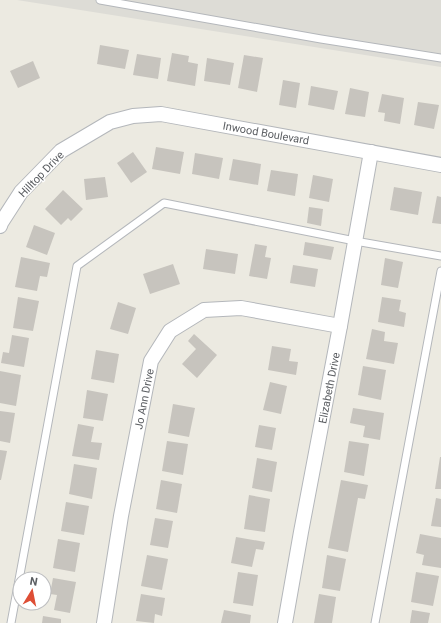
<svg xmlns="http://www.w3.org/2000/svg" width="441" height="623" font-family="Roboto,sans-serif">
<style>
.industrial{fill:#dddcd6}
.building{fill:#c7c4be}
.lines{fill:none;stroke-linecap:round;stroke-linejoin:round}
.service-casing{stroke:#b4b7bb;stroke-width:9}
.minor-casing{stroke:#b4b7bb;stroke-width:16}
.service{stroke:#fff;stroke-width:7}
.minor{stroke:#fff;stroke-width:14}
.labels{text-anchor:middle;stroke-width:3;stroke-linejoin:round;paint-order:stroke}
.street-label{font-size:11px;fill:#5a5d61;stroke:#fff}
</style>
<rect width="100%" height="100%" fill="#eceae1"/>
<polygon class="industrial" points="17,0 441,0 441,67"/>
<g class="building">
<polygon points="100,45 129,50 125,69 97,64"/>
<polygon points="172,53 189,56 188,62 198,64 195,86 167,81"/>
<polygon points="137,54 161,58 158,79 133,75"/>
<polygon points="244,55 263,58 257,92 238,88"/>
<polygon points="207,58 234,63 230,85 204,81"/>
<polygon points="33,61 40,78 18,88 10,71"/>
<polygon points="283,80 300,83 296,108 279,105"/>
<polygon points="311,86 338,91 334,110 308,105"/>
<polygon points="350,88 369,92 365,117 345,114"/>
<polygon points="382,94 404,98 400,124 384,121 385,113 378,112"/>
<polygon points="418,102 439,105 434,129 414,125"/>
<polygon points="156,147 184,152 180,174 152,169"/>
<polygon points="133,152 147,172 131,183 117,163"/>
<polygon points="195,153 223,158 219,179 192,174"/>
<polygon points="233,159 261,164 258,185 229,180"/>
<polygon points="271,170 298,174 295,196 267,191"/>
<polygon points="313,175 333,179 329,202 309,198"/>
<polygon points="105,177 108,197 86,200 84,179"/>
<polygon points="394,187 422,192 418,215 390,210"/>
<polygon points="63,190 83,209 71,221 68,218 61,225 45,209"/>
<polygon points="437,196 441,197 441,224 432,223"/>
<polygon points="309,207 323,209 321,226 307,223"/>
<polygon points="34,225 55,233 47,255 26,247"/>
<polygon points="305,242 334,247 331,260 303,255"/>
<polygon points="255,244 267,246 265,257 271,258 267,279 249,276"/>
<polygon points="206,249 238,254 235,274 203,269"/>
<polygon points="21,257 50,263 47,277 40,276 37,291 15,287"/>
<polygon points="385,258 403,262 398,288 381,285"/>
<polygon points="173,264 180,284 150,294 143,274"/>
<polygon points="293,265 318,269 315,287 290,283"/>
<polygon points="18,297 39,301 33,331 13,328"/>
<polygon points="382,297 401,300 399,311 406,313 404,327 378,322"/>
<polygon points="118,302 136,308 128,334 110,329"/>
<polygon points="372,329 385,332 384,341 398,343 394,364 366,359"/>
<polygon points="194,334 217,355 197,378 182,364 196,349 188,341"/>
<polygon points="12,335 29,338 24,367 1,363 3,352 9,353"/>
<polygon points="272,346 291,349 289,361 298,362 296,375 268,370"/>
<polygon points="96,350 119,354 114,383 91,379"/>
<polygon points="363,366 386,370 381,400 358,395"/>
<polygon points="0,371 21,375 16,406 0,403"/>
<polygon points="270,382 287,386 281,414 263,410"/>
<polygon points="87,390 108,394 103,421 83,418"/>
<polygon points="173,404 195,408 189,437 168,433"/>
<polygon points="353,408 384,413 380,440 363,437 365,426 350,423"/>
<polygon points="0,411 15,413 10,443 0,441"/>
<polygon points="78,424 94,427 91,442 102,443 99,460 72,456"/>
<polygon points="259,425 276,428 272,450 255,447"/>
<polygon points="167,441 188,444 183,475 162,471"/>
<polygon points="349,441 369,444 364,476 344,472"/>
<polygon points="0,450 7,451 1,480 0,480"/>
<polygon points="440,457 441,457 441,489 435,489"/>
<polygon points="257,458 277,462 272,492 252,488"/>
<polygon points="74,464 97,468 92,499 69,494"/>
<polygon points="161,480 182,484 177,513 156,509"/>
<polygon points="341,480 368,485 365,499 358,498 348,552 328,548"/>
<polygon points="249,495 270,499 265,532 244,529"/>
<polygon points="436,498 441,499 441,527 431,526"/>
<polygon points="66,502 89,506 84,535 61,531"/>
<polygon points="155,518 173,521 168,548 150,545"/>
<polygon points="420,534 441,538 441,568 422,565 424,555 416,553"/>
<polygon points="236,537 265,542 263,550 256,549 252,567 231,563"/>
<polygon points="58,539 80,543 75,572 53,568"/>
<polygon points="147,555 168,559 162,590 141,586"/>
<polygon points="327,555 346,559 340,591 322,588"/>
<polygon points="238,572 258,575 253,606 233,603"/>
<polygon points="416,572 439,576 433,606 411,602"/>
<polygon points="53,578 76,582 70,613 54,610 57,595 50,594"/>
<polygon points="141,594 165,598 162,616 155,614 154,623 136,621"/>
<polygon points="319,594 336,597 332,623 314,623"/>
<polygon points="224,610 251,615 250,623 221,623"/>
<polygon points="412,610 430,613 428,623 410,623"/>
<polygon points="43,616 61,619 61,623 42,623"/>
</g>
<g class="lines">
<defs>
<g id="service">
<polyline points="100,0 321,39 441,58"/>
<polyline points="11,623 77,266 164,203 355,241 441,256"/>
<polyline points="375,623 441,271"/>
</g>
<g id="minor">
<polyline points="0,226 1,223 21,192 61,151 110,122 133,116 161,114 441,165"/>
<polyline points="104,623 121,516 151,361 170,331 204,310 241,308 340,326"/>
<polyline points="285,623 301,532 340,326 371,152"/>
</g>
</defs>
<use href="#service" class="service-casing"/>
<use href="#minor" class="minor-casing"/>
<use href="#service" class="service"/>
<use href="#minor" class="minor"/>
</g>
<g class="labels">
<g class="street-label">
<text transform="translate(266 133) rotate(10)" y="4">Inwood Boulevard</text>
<text transform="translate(41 174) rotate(-46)" y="4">Hilltop Drive</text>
<text transform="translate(329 388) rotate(-79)" y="4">Elizabeth Drive</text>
<text transform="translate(144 399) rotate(-79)" y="4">Jo Ann Drive</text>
</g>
</g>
<g transform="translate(32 591) rotate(10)"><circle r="19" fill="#ffffff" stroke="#bdbec0"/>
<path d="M0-3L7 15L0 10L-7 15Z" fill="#de4e35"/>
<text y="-6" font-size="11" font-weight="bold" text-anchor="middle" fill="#5a5d61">N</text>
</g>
</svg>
